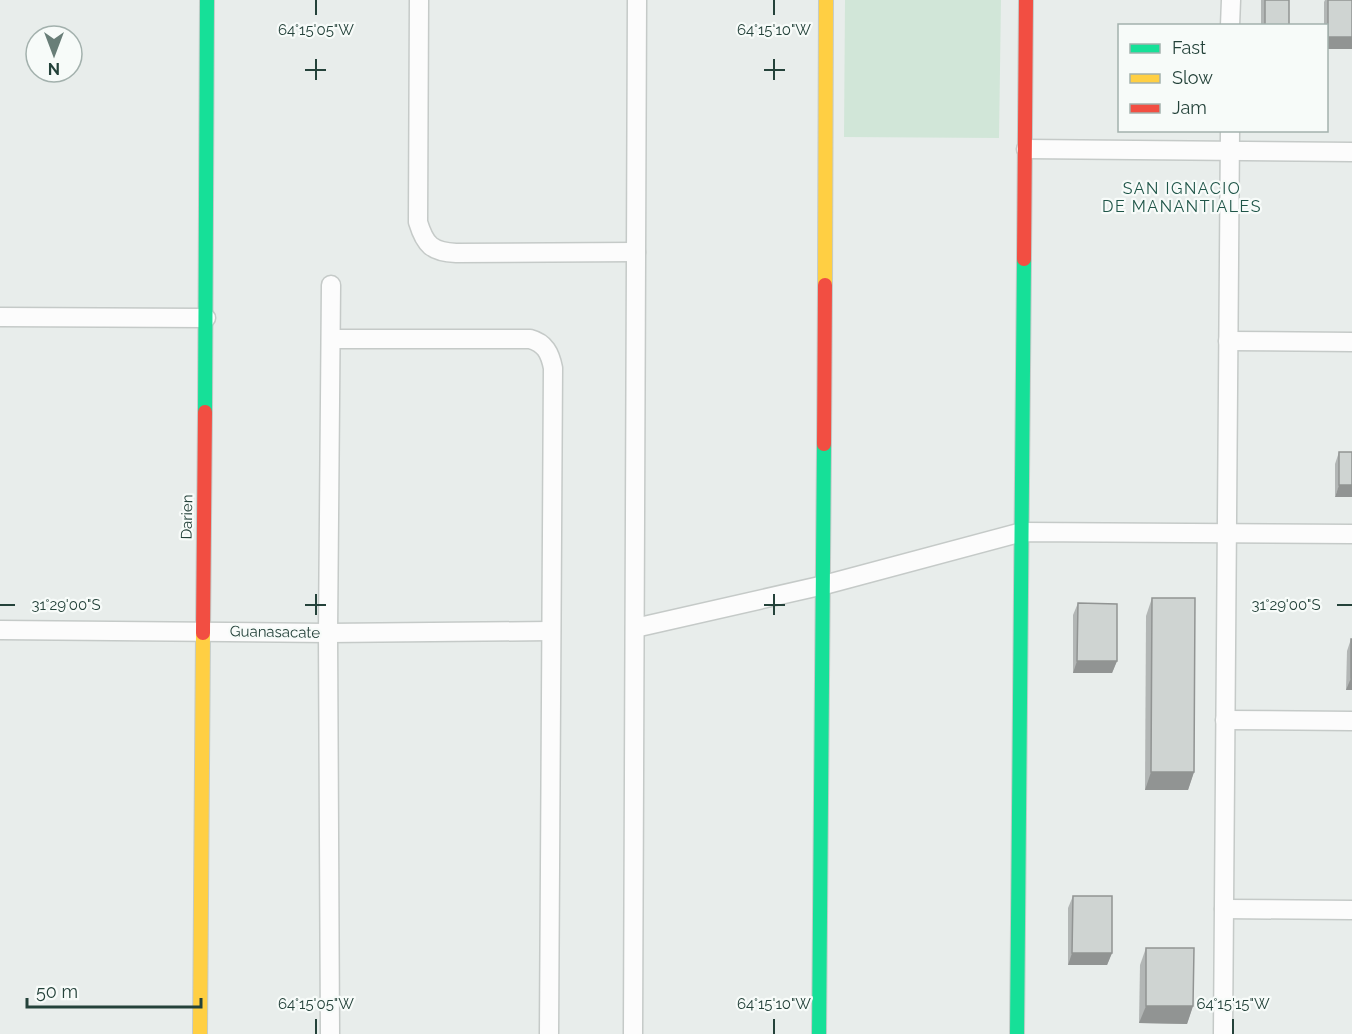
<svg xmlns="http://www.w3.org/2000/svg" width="1352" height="1034" font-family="Raleway,sans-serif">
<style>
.green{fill:#d1e6d8}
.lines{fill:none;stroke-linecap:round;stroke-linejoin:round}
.street-casing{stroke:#c5cac8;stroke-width:21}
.fast-casing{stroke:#c3cbc8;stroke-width:16}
.slow-casing{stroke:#c3cbc8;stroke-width:16}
.jam-casing{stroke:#c3cbc8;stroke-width:16}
.street{stroke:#fcfcfc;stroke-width:18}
.fast{stroke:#16e098;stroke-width:14}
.slow{stroke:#ffcf43;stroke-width:14}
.jam{stroke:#f24e42;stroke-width:14}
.wall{fill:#b2b6b5}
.shaded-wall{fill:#919493}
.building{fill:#cfd4d2;stroke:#919493;stroke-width:1.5}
.ticks{fill:none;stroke:#24423a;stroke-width:2}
.labels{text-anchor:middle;stroke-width:4.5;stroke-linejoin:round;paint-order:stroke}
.street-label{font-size:15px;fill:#24423a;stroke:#f7fbf9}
.neighbourhood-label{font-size:16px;letter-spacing:1.5px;fill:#1f5548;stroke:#f7fbf9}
.ticks-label{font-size:15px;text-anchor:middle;fill:#24423a;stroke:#f7fbf9;stroke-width:4.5;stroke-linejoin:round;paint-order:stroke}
</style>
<rect width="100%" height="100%" fill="#e8edeb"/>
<polygon class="green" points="845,0 1001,0 999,138 844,137"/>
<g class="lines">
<defs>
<g id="street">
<path d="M419,0L418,222C425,245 432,252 456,253L636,252"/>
<polyline points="1230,26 1231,0"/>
<polyline points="1026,149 1352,152"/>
<polyline points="0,317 206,318"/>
<path d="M331,339H530C545,343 550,353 553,368L549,1034"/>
<polyline points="1228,341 1352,342"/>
<polyline points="635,628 824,585 1022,532 1352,534"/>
<polyline points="0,630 328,633 551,631"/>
<polyline points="1225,720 1352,721"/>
<polyline points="1224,909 1352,910"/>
<polyline points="330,1034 328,633 331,285"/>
<polyline points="633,1034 637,0"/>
<polyline points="1223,1034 1230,130"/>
</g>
<g id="fast">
<polyline points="205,412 207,0"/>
<polyline points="819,1034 824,444"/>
<polyline points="1017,1034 1024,259"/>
</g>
<g id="slow">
<polyline points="825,285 826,0"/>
<polyline points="200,1034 203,633"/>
</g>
<g id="jam">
<polyline points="1024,259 1026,0"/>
<polyline points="824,444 825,285"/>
<polyline points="203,633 205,412"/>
</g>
</defs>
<use href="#street" class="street-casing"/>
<use href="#fast" class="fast-casing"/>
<use href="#slow" class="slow-casing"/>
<use href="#jam" class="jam-casing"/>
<use href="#street" class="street"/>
<use href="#fast" class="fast"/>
<use href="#slow" class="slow"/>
<use href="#jam" class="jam"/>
</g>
<g class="wall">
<rect x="1261" y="0" width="28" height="26"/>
<polygon points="1325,0 1352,0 1352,49 1326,49 1326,26 1324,26 1324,2"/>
<polygon points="1339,452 1352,452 1335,497 1335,464"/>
<polygon points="1152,598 1194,772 1188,790 1145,790 1146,616"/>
<polygon points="1078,603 1117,661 1112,673 1073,673 1073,615"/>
<polygon points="1351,639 1352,639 1352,690 1346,690 1347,651"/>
<polygon points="1073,896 1112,953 1107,965 1068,965 1068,908"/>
<polygon points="1146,948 1193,1006 1187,1024 1139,1023 1140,965"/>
</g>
<g class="shaded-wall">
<polygon points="1328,37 1352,37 1352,49 1326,49 1326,41"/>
<polygon points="1339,485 1352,485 1352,497 1335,497"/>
<polygon points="1077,661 1117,661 1112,673 1073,673"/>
<polygon points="1351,678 1352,678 1352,690 1346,690"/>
<polygon points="1151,772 1194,772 1188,790 1145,790"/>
<polygon points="1072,953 1112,953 1107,965 1068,965"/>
<polygon points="1146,1006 1193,1006 1187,1024 1139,1023"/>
</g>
<g class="building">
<rect x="1265" y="0" width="24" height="26"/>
<rect x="1328" y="0" width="24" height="37"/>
<rect x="1339" y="452" width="13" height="33"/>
<polygon points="1152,598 1195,598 1194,772 1151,772"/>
<polygon points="1078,603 1117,604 1117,661 1077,661"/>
<rect x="1351" y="639" width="1" height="39"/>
<polygon points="1073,896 1112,896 1112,953 1072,953"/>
<polygon points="1146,948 1194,948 1193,1006 1146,1006"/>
</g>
<path class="ticks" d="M316,0V15M774,0V15M316,59V80M774,59V80M305,70H326M764,70H785M316,594V615M774,594V615M0,605H15M305,605H326M764,605H785M1337,605H1352M316,1019V1034M774,1019V1034M1233,1019V1034"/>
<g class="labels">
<g class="street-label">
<text transform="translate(187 517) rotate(-89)" y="5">Darien</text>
<text transform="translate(275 632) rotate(1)" y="5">Guanasacate</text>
</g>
<g class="neighbourhood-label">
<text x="1182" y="194">SAN IGNACIO<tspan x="1182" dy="18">DE MANANTIALES</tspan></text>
</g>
</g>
<g class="ticks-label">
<text x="316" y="35">64°15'05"W</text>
<text x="774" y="35">64°15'10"W</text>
<text x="1286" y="610">31°29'00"S</text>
<text x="66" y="610">31°29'00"S</text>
<text x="316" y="1009">64°15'05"W</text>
<text x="774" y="1009">64°15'10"W</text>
<text x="1233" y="1009">64°15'15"W</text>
</g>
<rect x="1118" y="24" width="210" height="108" fill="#f7fbf9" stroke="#a3b1ad" stroke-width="1.5"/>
<rect x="1130" y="44" width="30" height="9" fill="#16e098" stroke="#a3b1ad" stroke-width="1.5"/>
<text x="1172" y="54" font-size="18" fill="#24423a">Fast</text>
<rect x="1130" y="74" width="30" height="9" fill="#ffcf43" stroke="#a3b1ad" stroke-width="1.5"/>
<text x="1172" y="84" font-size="18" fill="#24423a">Slow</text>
<rect x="1130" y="104" width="30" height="9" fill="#f24e42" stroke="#a3b1ad" stroke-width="1.5"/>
<text x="1172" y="114" font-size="18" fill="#24423a">Jam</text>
<g transform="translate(54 54) rotate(180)"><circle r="28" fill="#f7fbf9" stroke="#a3b1ad" stroke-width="1.5"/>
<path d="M0-4.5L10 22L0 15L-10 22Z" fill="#697e78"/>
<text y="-9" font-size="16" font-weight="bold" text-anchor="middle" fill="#24423a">N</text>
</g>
<path d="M27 998v9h174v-9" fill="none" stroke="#24423a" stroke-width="3"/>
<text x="36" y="998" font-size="18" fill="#24423a" stroke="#f7fbf9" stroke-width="4.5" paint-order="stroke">50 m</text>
</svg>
